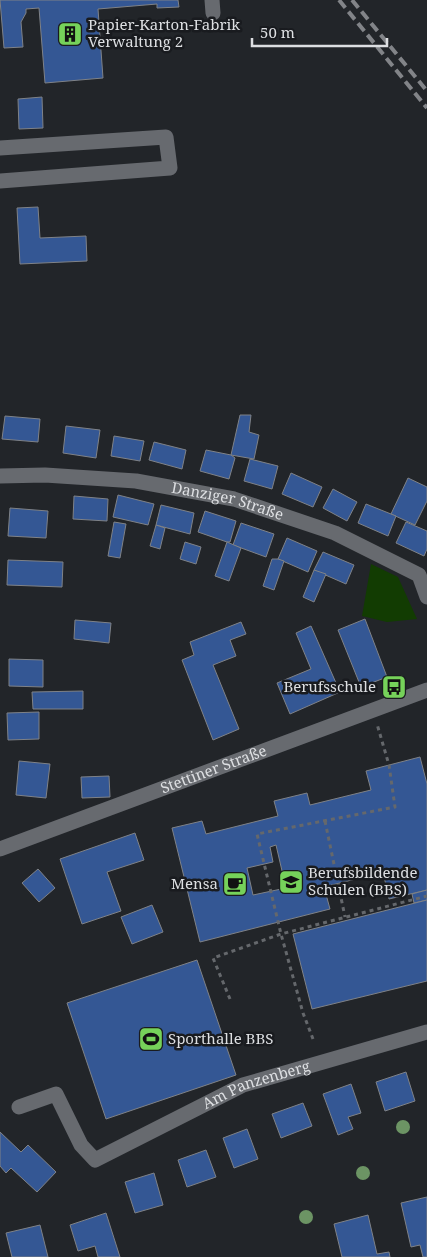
<svg xmlns="http://www.w3.org/2000/svg" width="427" height="1257" font-family="'Noto Serif',serif">
<style>
.green{fill:#123c02}
.building{fill:#345794;stroke:#7f8287;fill-rule:evenodd}
.lines{fill:none;stroke-linecap:round;stroke-linejoin:round}
.path{stroke:#65686c;stroke-width:3;stroke-dasharray:4 4;stroke-linecap:butt}
.minor{stroke:#676a6f;stroke-width:15}
.rail{stroke:#828488;stroke-width:4;stroke-dasharray:10 5;stroke-linecap:butt}
.tree{fill:#6c9464}
.labels{text-anchor:middle;stroke-width:5;stroke-linejoin:round;paint-order:stroke}
.poi-label{font-size:15px;fill:#dddfe2;stroke:#191b1f;text-anchor:start}
.street-label{font-size:15px;fill:#dddfe2;stroke:#191b1f}
</style>
<rect width="100%" height="100%" fill="#222529"/>
<polygon class="green" points="371,564 398,577 417,619 387,622 362,616"/>
<g class="building">
<polygon points="0,0 178,0 179,7 157,8 157,4 98,9 103,78 45,83 39,8 26,9 26,13 21,22 23,47 4,48"/>
<polygon points="42,97 43,128 19,129 18,99"/>
<polygon points="38,207 40,238 86,236 87,261 20,264 17,208"/>
<polygon points="240,415 251,415 249,432 259,435 254,459 231,455"/>
<polygon points="5,416 40,419 38,442 2,439"/>
<polygon points="66,426 100,430 96,458 63,453"/>
<polygon points="114,436 144,441 140,461 111,456"/>
<polygon points="154,442 186,450 182,469 149,460"/>
<polygon points="206,450 231,455 235,458 229,479 200,471"/>
<polygon points="250,459 278,466 272,489 244,481"/>
<polygon points="291,473 322,487 313,507 282,494"/>
<polygon points="408,478 427,487 427,501 415,525 391,514"/>
<polygon points="333,489 357,502 347,521 323,508"/>
<polygon points="118,495 154,504 148,525 113,517"/>
<polygon points="74,496 108,499 107,521 73,519"/>
<polygon points="366,504 396,516 388,536 358,523"/>
<polygon points="161,505 194,513 190,534 156,525"/>
<polygon points="10,508 48,511 46,538 8,536"/>
<polygon points="205,511 236,521 230,542 227,542 198,532"/>
<polygon points="114,522 126,524 120,558 108,556"/>
<polygon points="406,522 427,531 427,549 424,556 396,543"/>
<polygon points="241,523 274,534 266,557 233,545"/>
<polygon points="156,525 165,528 160,549 150,546"/>
<polygon points="287,538 317,551 308,572 278,559"/>
<polygon points="185,542 201,547 196,564 180,559"/>
<polygon points="227,542 241,548 229,581 215,576"/>
<polygon points="323,552 354,565 346,584 314,570"/>
<polygon points="272,559 278,559 284,561 274,590 263,586"/>
<polygon points="8,560 63,562 62,587 7,585"/>
<polygon points="314,570 326,574 314,602 303,597"/>
<polygon points="365,619 387,677 361,687 338,630"/>
<polygon points="75,620 111,623 109,643 74,639"/>
<polygon points="241,622 246,634 230,640 236,656 213,665 239,729 213,740 182,660 194,655 190,642"/>
<polygon points="311,626 340,692 290,714 277,683 311,669 296,633"/>
<polygon points="9,659 43,660 43,687 9,686"/>
<polygon points="83,691 83,709 33,709 32,692"/>
<polygon points="39,712 39,739 8,740 7,713"/>
<path d="M420,757L427,784V890L389,899L383,872L324,887L330,909L200,942L172,828L202,821L206,834L278,816L274,801L307,793L310,805L371,790L366,771ZM276,845L286,888L253,895L247,868L273,862L270,847Z"/>
<polygon points="19,761 50,764 46,798 16,795"/>
<polygon points="109,776 110,797 82,798 81,777"/>
<polygon points="135,833 144,860 107,872 121,911 82,924 60,859"/>
<polygon points="38,869 55,888 39,902 22,883"/>
<polygon points="427,890 427,900 414,903 412,894"/>
<polygon points="427,900 427,981 312,1009 293,934"/>
<polygon points="152,905 163,932 132,944 121,917"/>
<polygon points="197,960 236,1075 106,1119 67,1003"/>
<polygon points="406,1072 415,1101 385,1111 376,1082"/>
<polygon points="351,1084 361,1113 348,1117 353,1129 338,1135 323,1094"/>
<polygon points="303,1103 312,1126 281,1138 272,1114"/>
<polygon points="247,1129 258,1159 234,1168 223,1138"/>
<polygon points="0,1132 21,1152 28,1145 56,1172 37,1192 11,1168 6,1173 0,1166"/>
<polygon points="206,1150 216,1177 187,1187 178,1160"/>
<polygon points="154,1173 163,1205 135,1213 125,1182"/>
<polygon points="427,1197 427,1257 423,1257 420,1245 411,1247 401,1203"/>
<polygon points="106,1213 120,1257 98,1257 95,1246 78,1251 70,1225"/>
<polygon points="368,1215 377,1254 389,1252 390,1257 342,1257 334,1224"/>
<polygon points="40,1225 48,1257 12,1257 6,1233"/>
</g>
<g class="lines">
<g class="path">
<polyline points="325,821 345,917"/>
<polyline points="230,999 213,958 281,934 427,896"/>
<polyline points="313,1039 303,1013 281,934 257,834 395,807 389,765 377,724"/>
</g>
<g class="minor">
<polyline points="212,0 213,13"/>
<polyline points="0,148 166,137 170,168 0,181"/>
<path id="s1" d="M0,476L45,475L136,481L234,499L335,533L419,575L427,597"/>
<path id="s2" d="M0,849L427,690"/>
<path id="s3" d="M19,1107L56,1094L81,1145L95,1160L243,1085L427,1032"/>
</g>
<g class="rail">
<polyline points="339,0 427,108"/>
<polyline points="352,0 427,91"/>
</g>
</g>
<g class="tree">
<circle cx="403" cy="1127" r="7"/>
<circle cx="363" cy="1173" r="7"/>
<circle cx="306" cy="1217" r="7"/>
</g>
<defs>
<symbol id="building-square" viewBox="-11 -11 22 22"><rect x="-9" y="-9" width="18" height="18" rx="4" fill="#76d25a" stroke="#191b1f"/><path d="M-4-6H4V6H1V3H-1V6H-4ZM-2.5-4.3h1.7v1.8h-1.7ZM.8-4.3h1.7v1.8H.8ZM-2.5-1h1.7V.8h-1.7ZM.8-1h1.7V.8H.8Z" fill="#111"/></symbol>
<symbol id="bus-square" viewBox="-11 -11 22 22"><rect x="-9" y="-9" width="18" height="18" rx="4" fill="#76d25a" stroke="#191b1f"/><path d="M-5-6H5V4H4V6H2V4H-2V6H-4V4H-5ZM-3.5-4V0h7V-4ZM-3.5 1.2v1.5H-2V1.2ZM2 1.2v1.5H3.5V1.2Z" fill="#111"/></symbol>
<symbol id="school-square" viewBox="-11 -11 22 22"><rect x="-9" y="-9" width="18" height="18" rx="4" fill="#76d25a" stroke="#191b1f"/><path d="M0-5L7-2L0 1L-7-2ZM-4 1L0 2.5L4 1V4Q0 6-4 4Z" fill="#111"/></symbol>
<symbol id="cafe-square" viewBox="-11 -11 22 22"><rect x="-9" y="-9" width="18" height="18" rx="4" fill="#76d25a" stroke="#191b1f"/><path d="M-5.5-4.5H6V0H3Q3 3.5 0 3.5H-2.5Q-5.5 3.5-5.5 0ZM3-3.2v2h1.7v-2ZM-6 4.5H4V6H-6Z" fill="#111"/></symbol>
<symbol id="stadium-square" viewBox="-11 -11 22 22"><rect x="-9" y="-9" width="18" height="18" rx="4" fill="#76d25a" stroke="#191b1f"/><path d="M0-5a6.5 5 0 1 0 0 10a6.5 5 0 1 0 0-10ZM-3.5-1.8h7v3.6h-7Z" fill="#111"/></symbol>
</defs>
<g fill-rule="evenodd">
<use href="#building-square" x="56" y="20" width="28" height="28"/>
<use href="#bus-square" x="380" y="673" width="28" height="28"/>
<use href="#school-square" x="277" y="868" width="28" height="28"/>
<use href="#cafe-square" x="221" y="870" width="28" height="28"/>
<use href="#stadium-square" x="137" y="1025" width="28" height="28"/>
</g>
<g class="labels">
<g class="poi-label">
<text x="88" y="30">Papier-Karton-Fabrik<tspan x="88" dy="17">Verwaltung 2</tspan></text>
<text x="376" y="692" text-anchor="end">Berufsschule</text>
<text x="308" y="878">Berufsbildende<tspan x="308" dy="17">Schulen (BBS)</tspan></text>
<text x="218" y="889" text-anchor="end">Mensa</text>
<text x="168" y="1044">Sporthalle BBS</text>
</g>
<g class="street-label">
<text dy="5" stroke="none"><textPath href="#s1" startOffset="230">Danziger Straße</textPath></text>
<text dy="5" stroke="none"><textPath href="#s2" startOffset="228">Stettiner Straße</textPath></text>
<text dy="5" stroke="none"><textPath href="#s3" startOffset="295">Am Panzenberg</textPath></text>
</g>
</g>
<path d="M252 38v8h135v-8" fill="none" stroke="#dddfe2" stroke-width="2.5"/>
<text x="260" y="38" font-size="15" fill="#dddfe2" stroke="#191b1f" stroke-width="4" paint-order="stroke">50 m</text>
</svg>
